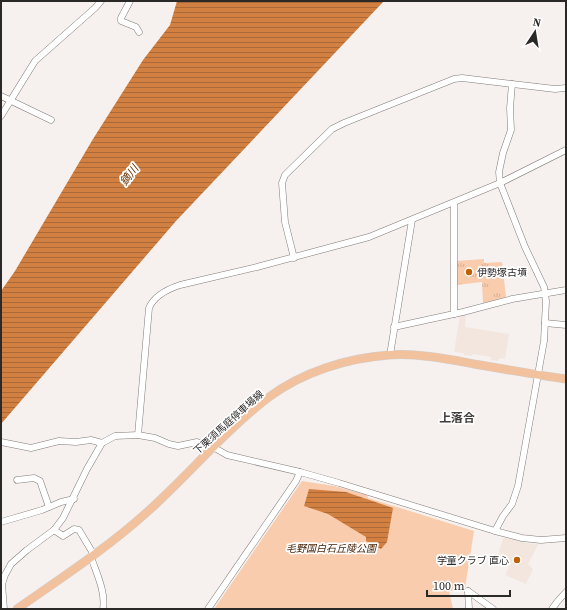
<svg xmlns="http://www.w3.org/2000/svg" width="567" height="610" font-family="'Source Serif 4','Noto Sans JP',serif">
<style>
.built{fill:#f2e6de}
.grass{fill:url(#grass-tufts)}
.park{fill:#f9ccae}
.water{fill:url(#water-rules)}
.lines{fill:none;stroke-linecap:round;stroke-linejoin:round}
.minor-casing{stroke:#807b78;stroke-width:7}
.major-casing{stroke:#d0d0d0;stroke-width:9}
.minor{stroke:#fff;stroke-width:6}
.major{stroke:#f2c19d;stroke-width:8}
.poi-dot{fill:#bd6207;stroke:#fff;stroke-width:1.5}
.labels{text-anchor:middle;stroke-width:3.5;stroke-linejoin:round;paint-order:stroke}
.poi-label{font-size:10px;fill:#2b2928;stroke:#fff;text-anchor:start}
.street-label{font-size:10px;fill:#2b2928;stroke:#fff}
.park-label{font-size:10px;font-style:italic;fill:#46240a;stroke:#fff}
.water-label{font-size:11px;font-style:italic;fill:#663100;stroke:#fff}
.quarter-label{font-size:12px;font-weight:bold;fill:#413d3b;stroke:#fff}
</style>
<defs>
<pattern id="grass-tufts" width="24" height="20" patternUnits="userSpaceOnUse"><rect width="24" height="20" fill="#f9ccae"/><path d="M3 7l-1-3M5 7V3M7 7l1-3M15 17l-1-3M17 17v-4M19 17l1-3" fill="none" stroke="#d6af96"/></pattern>
<pattern id="water-rules" width="6" height="5" patternUnits="userSpaceOnUse"><rect width="6" height="5" fill="#d28042"/><path d="M0 2.5h6" fill="none" stroke="#ab6937"/></pattern>
</defs>
<rect width="100%" height="100%" fill="#f6f1ee"/>
<g class="built">
<polygon points="466,313 465,327 509,334 505,359 499,358 498,361 491,360 491,357 473,354 472,356 464,355 464,353 454,352 460,315"/>
<polygon points="504,537 531,544 539,543 528,564 533,569 526,584 505,575 511,563 497,557"/>
</g>
<polygon class="grass" points="484,259 484,263 502,262 506,297 483,304 482,282 456,285 456,261"/>
<polygon class="park" points="302,481 334,486 367,495 368,498 474,531 465,588 449,591 453,609 214,609"/>
<g class="water">
<polygon points="177,1 384,1 176,221 1,424 1,291 15,271 93,139 143,60 170,25"/>
<polygon points="309,489 346,492 393,508 387,542 381,549 366,541 366,537 361,534 328,514 304,506"/>
</g>
<g class="lines">
<defs>
<g id="minor">
<polyline points="130,1 121,18 121,21 136,27 139,32"/>
<polyline points="1,96 51,120"/>
<polyline points="1,116 35,61 95,8 101,1"/>
<polyline points="454,203 454,314"/>
<polyline points="294,258 285,222 282,183 285,175 332,129 344,123 454,79 462,78 555,89 566,88"/>
<polyline points="545,323 566,325"/>
<polyline points="394,327 463,312 512,299 566,290"/>
<polyline points="390,355 412,220"/>
<path d="M138,435L149,308C154,296 168,289 180,285L257,267L369,237L500,183L566,150"/>
<polyline points="1,442 31,448 59,441 76,442 91,440 102,443"/>
<polyline points="17,480 34,478 40,481 49,507"/>
<polyline points="1,522 42,510 61,502 74,499"/>
<polyline points="54,530 63,536 74,529 79,530 94,555"/>
<polyline points="495,531 503,516 512,504 518,486 544,341 546,301 544,287 525,247 500,183 499,172 503,153 511,130 510,108 512,84"/>
<path d="M91,557C96,572 106,592 103,609"/>
<polyline points="468,591 493,609"/>
<polyline points="468,591 469,609"/>
<polyline points="4,609 2,584 5,575 11,564 27,550 54,530 63,518 87,469 102,443 115,436 138,435 155,438 169,444 178,446 197,442 213,447 227,455 300,472 339,483 495,531 522,538 541,540 566,538"/>
<polyline points="208,609 296,481 300,472"/>
<polyline points="552,609 557,602 566,592"/>
</g>
<path id="major" d="M17,609C61,578 106,549 146,513C188,476 224,431 269,397C303,372 347,358 389,355C417,353 447,359 474,364C505,369 535,375 566,379"/>
</defs>
<use href="#minor" class="minor-casing"/>
<use href="#major" class="major-casing"/>
<use href="#minor" class="minor"/>
<use href="#major" class="major"/>
</g>
<g class="poi-dot">
<circle cx="469" cy="272" r="4"/>
<circle cx="517" cy="560" r="4"/>
</g>
<g class="labels">
<g class="poi-label">
<text x="477" y="276">伊勢塚古墳</text>
<text x="509" y="564" text-anchor="end">学童クラブ 直心</text>
</g>
<g class="street-label">
<text transform="translate(228 422) rotate(-42)" y="4">下栗須馬庭停車場線</text>
</g>
<g class="park-label">
<text x="331" y="552">毛野国白石丘陵公園</text>
</g>
<g class="water-label">
<text transform="translate(129 175) rotate(-53)" y="4">鏑川</text>
</g>
<g class="quarter-label">
<text x="457" y="422">上落合</text>
</g>
</g>
<rect width="567" height="610" fill="none" stroke="#2b2928" stroke-width="4"/>
<g transform="translate(535 32) rotate(12)" stroke="#ffffff" stroke-width="3" paint-order="stroke">
<path d="M0-3L7 15L0 10L-7 15Z" fill="#2b2928"/>
<text y="-6" font-size="11" font-weight="bold" text-anchor="middle" fill="#2b2928">N</text>
</g>
<path d="M427 590v6h83v-6" fill="none" stroke="#2b2928" stroke-width="2"/>
<text x="433" y="590" font-size="12" fill="#2b2928" stroke="#ffffff" stroke-width="3" paint-order="stroke">100 m</text>
</svg>
